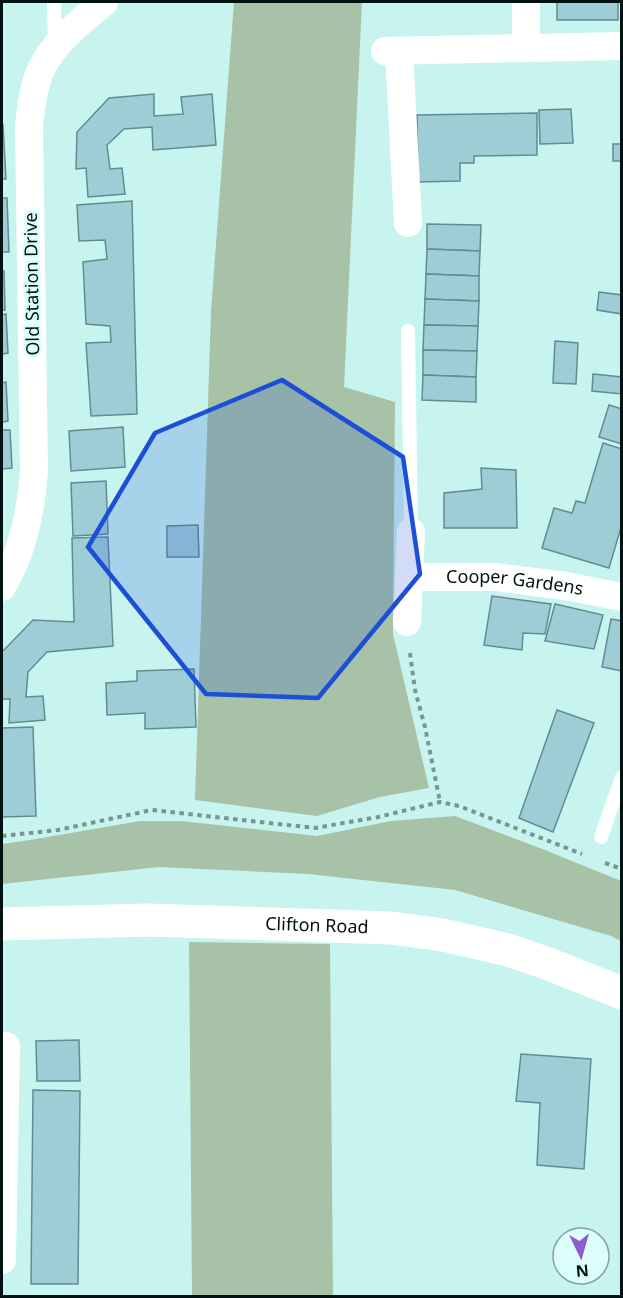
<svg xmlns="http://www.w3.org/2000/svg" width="623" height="1298" font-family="'Noto Sans',sans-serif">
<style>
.green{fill:#a7c2a6}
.building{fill:#9fcdd6;stroke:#638b93;stroke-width:1.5}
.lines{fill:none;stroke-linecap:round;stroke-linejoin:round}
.path{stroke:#769693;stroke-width:4;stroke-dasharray:4.5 4.5;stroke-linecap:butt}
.service{stroke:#fff;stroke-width:14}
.minor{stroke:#fff;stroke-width:28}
.tertiary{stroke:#fff;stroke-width:33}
.marked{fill:#1d4ed8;fill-opacity:0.2;stroke:#1d4ed8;stroke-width:4.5;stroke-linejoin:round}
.labels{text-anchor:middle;stroke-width:6;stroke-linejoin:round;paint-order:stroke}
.street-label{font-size:18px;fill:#031311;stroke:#dcfffb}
</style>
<rect width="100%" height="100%" fill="#c8f4ef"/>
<g class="green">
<polygon points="234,2 362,2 344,387 395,402 393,634 429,788 380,797 317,816 195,800 211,311"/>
<polygon points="455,816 545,850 621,881 621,941 611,936 455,890 308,874 159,867 2,884 2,844 30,840 140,821 181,821 317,836 391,821"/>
<polygon points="189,942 330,944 333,1296 192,1296"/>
</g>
<g class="building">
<rect x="557" y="2" width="61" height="18"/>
<polygon points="154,94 154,116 183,114 181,97 212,94 216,145 153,150 152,127 124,129 107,145 110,169 122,168 125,194 88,197 86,168 76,169 77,132 109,98"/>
<polygon points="571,109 573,143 540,144 539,110"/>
<polygon points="537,113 537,155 474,156 474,163 460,163 460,181 418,182 417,115"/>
<polygon points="2,125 3,125 6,179 2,179"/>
<rect x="613" y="144" width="9" height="17"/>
<polygon points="2,198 7,198 9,252 2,252"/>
<polygon points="132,201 137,414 91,416 86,343 111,342 110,326 86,324 83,262 107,259 105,240 79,241 77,205"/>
<polygon points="427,224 481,225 480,251 427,249"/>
<polygon points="427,249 480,251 479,276 426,274"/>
<polygon points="2,271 4,271 5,310 2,310"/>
<polygon points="426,274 479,276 479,301 425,299"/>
<polygon points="599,292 622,295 622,314 597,310"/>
<polygon points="425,299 479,301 478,326 424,325"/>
<polygon points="6,314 8,353 2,354 2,315"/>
<polygon points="424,325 478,326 477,351 423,350"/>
<polygon points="555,341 578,343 576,384 553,383"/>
<polygon points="423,350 477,351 476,377 423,375"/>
<polygon points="593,374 622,377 622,394 592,391"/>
<polygon points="423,375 476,377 476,402 422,400"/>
<polygon points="6,382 8,421 2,422 2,383"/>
<polygon points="609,405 622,409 622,444 599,437"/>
<polygon points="123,427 125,467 71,471 69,431"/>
<polygon points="2,430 10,430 12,468 2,469"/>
<polygon points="603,443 622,449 622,524 609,568 542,548 554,508 572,513 576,501 585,503"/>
<polygon points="481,468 516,470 517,528 444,528 444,493 482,489"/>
<polygon points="106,481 108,534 73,536 71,483"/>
<polygon points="198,525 199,557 167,557 167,526"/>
<polygon points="108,537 113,646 47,652 28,672 26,697 43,696 45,720 9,723 10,699 2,699 2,652 33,620 74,622 72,538"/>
<polygon points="492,596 551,604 545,634 523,633 522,650 484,645"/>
<polygon points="555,604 603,615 594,649 545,641"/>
<polygon points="611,619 622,621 622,671 602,667"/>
<polygon points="194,669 196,727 145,729 145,713 107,715 106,683 137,681 137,671"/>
<polygon points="557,710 594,723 553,832 519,818"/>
<polygon points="33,727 36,816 2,817 2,728"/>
<polygon points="79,1040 80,1081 37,1081 36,1041"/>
<polygon points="521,1054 591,1059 584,1169 537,1165 540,1103 516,1101"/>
<polygon points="33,1090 80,1091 78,1284 31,1284"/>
</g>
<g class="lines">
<g class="path">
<polyline points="410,653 415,690 425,727 440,802"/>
<polyline points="2,836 58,830 152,810 315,828 378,817 440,802 459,806 582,854"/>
<polyline points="605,863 622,869"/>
</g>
<g class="service">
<polyline points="54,2 55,43"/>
<polyline points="408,331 411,532"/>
<polyline points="601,837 622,777"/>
</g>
<g class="minor">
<polyline points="526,48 526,2"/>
<polyline points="385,51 622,46"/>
<polyline points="399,51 408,223"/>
<path id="s1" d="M409,577H496L566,586L622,597"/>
<path d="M2,587C23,552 31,512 34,472L29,125C31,108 33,90 39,74C51,44 80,22 104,2"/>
<polyline points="407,622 411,532"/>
<polyline points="2,1260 6,1046"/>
</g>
<path class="tertiary" id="s2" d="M2,924L148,920L391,928L443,935L508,950L546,963L622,993"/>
</g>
<path class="marked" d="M282,380L403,457L420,574L318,698L206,694L88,547L155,433Z"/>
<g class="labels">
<g class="street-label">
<text transform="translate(32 284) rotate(-91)" y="6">Old Station Drive</text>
<text dy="6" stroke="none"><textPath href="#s1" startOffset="106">Cooper Gardens</textPath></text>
<text dy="6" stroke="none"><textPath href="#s2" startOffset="315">Clifton Road</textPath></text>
</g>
</g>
<rect width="623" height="1298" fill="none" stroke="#031311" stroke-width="6"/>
<g transform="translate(581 1256) rotate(175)"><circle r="28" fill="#dcfffb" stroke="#85a19d" stroke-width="1.5"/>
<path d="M0-4.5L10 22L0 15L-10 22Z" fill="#8e5bd3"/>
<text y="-9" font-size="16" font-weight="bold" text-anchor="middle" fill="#031311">N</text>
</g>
</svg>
